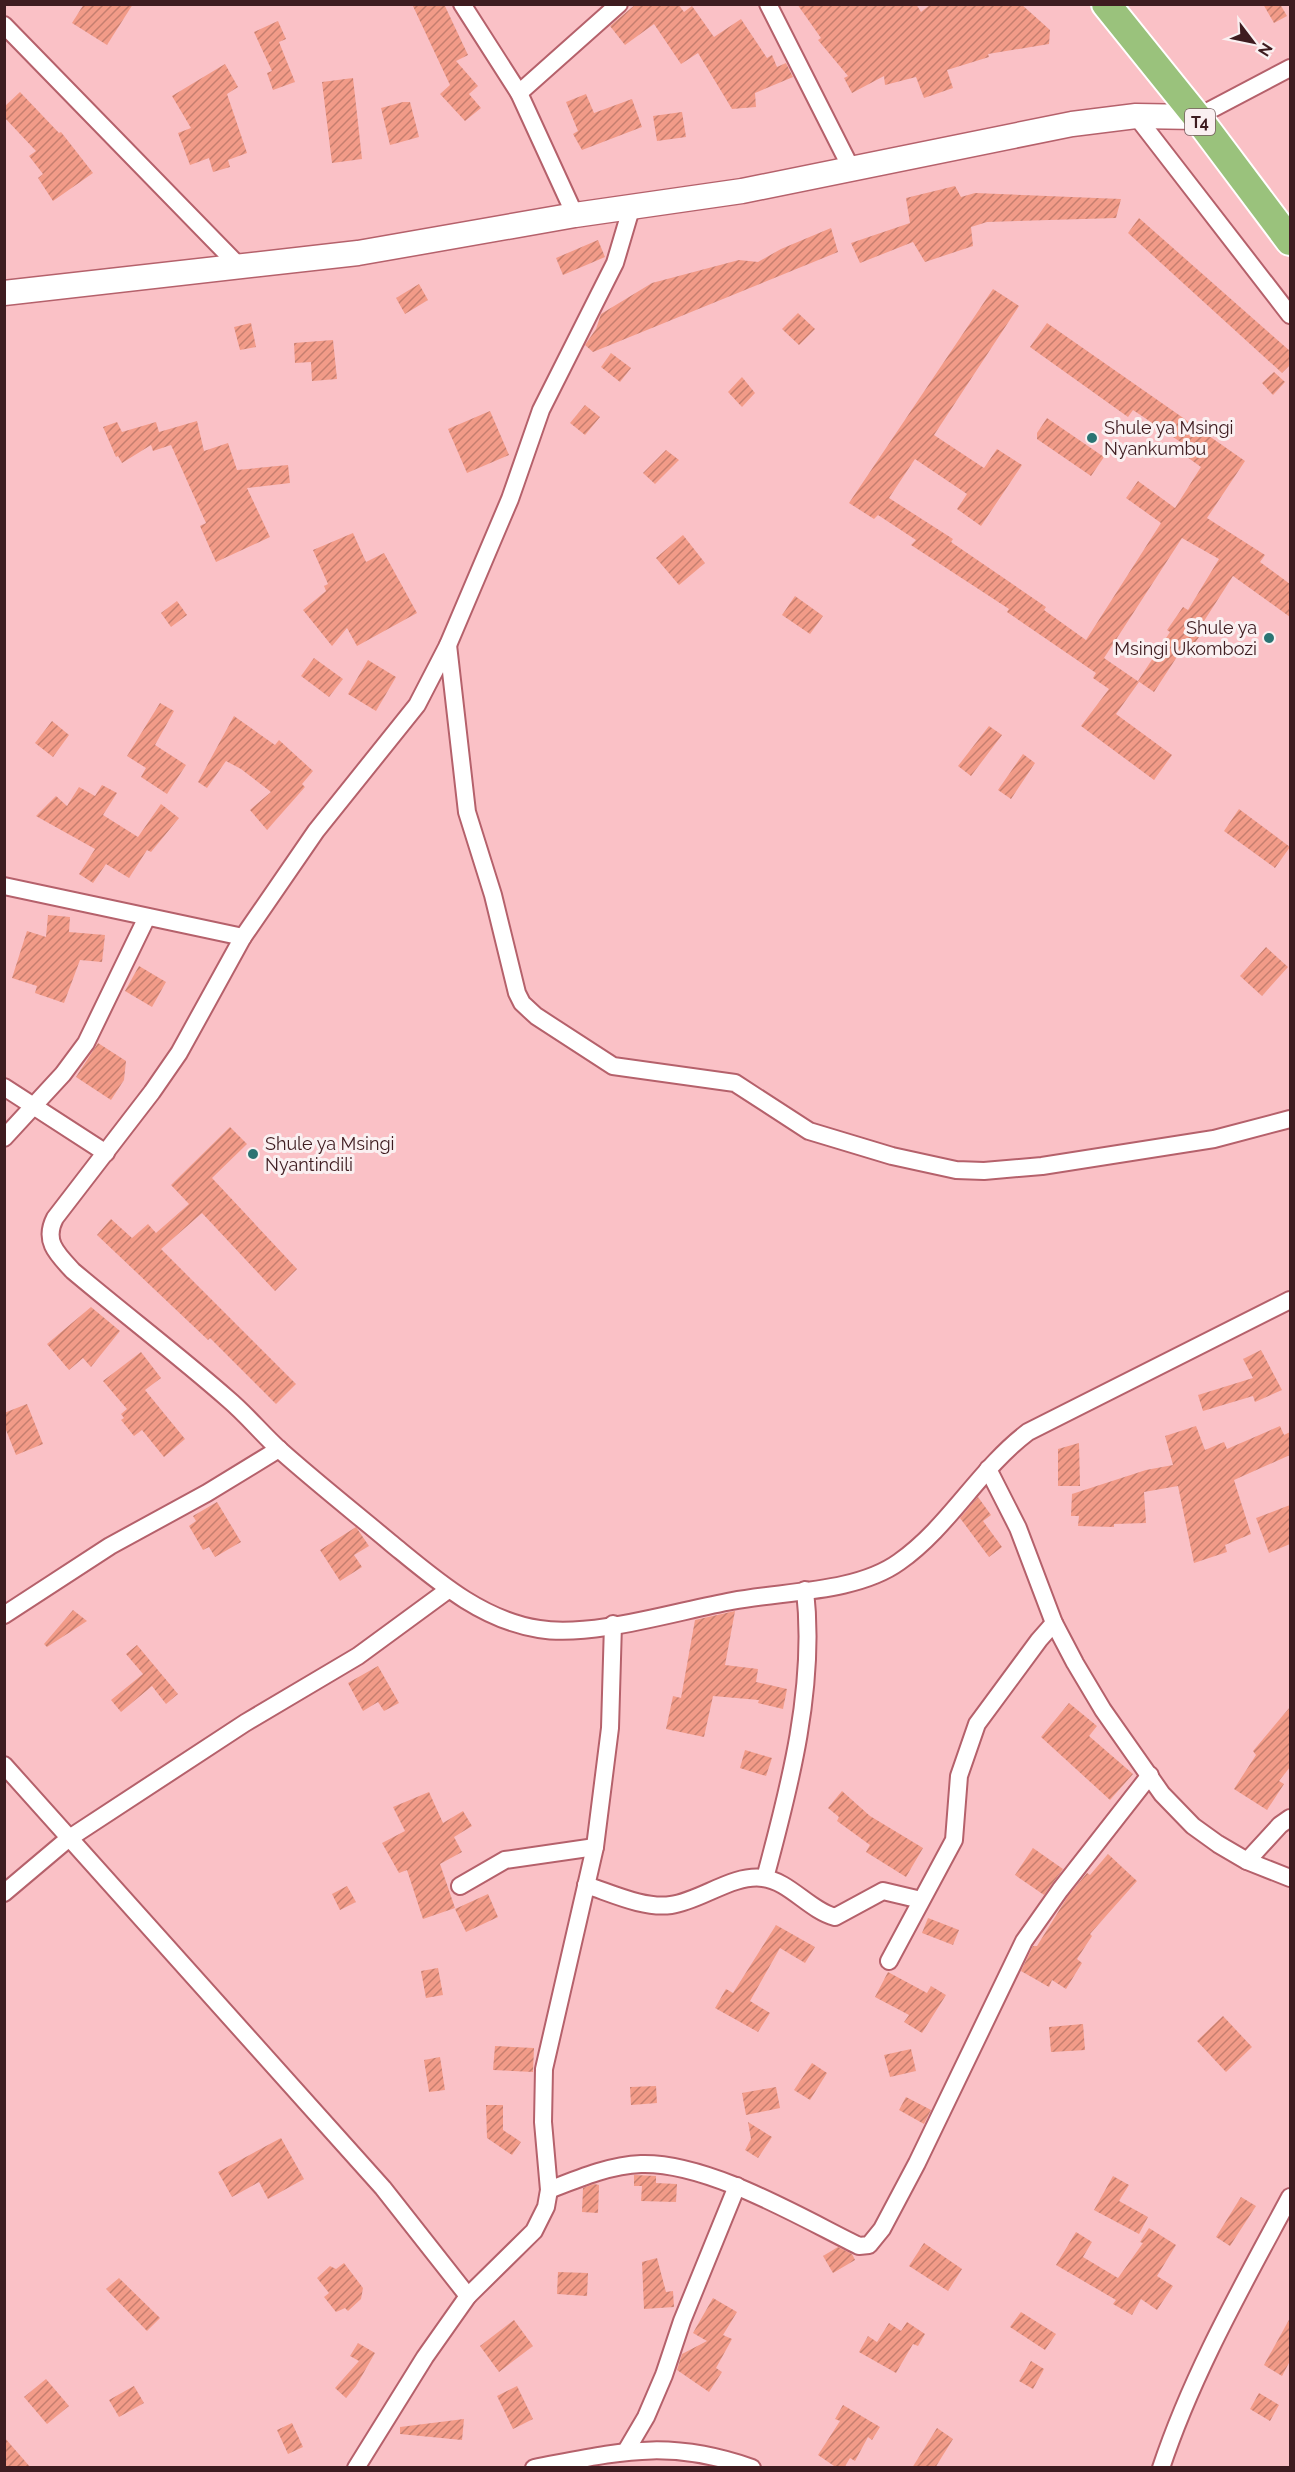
<svg xmlns="http://www.w3.org/2000/svg" width="1295" height="2472" font-family="Raleway,sans-serif">
<style>
.building{fill:url(#building-hatch)}
.lines{fill:none;stroke-linecap:round;stroke-linejoin:round}
.minor-casing{stroke:#b5616b;stroke-width:20}
.secondary-casing{stroke:#b5616b;stroke-width:27}
.trunk-casing{stroke:#fff;stroke-width:32}
.minor{stroke:#fff;stroke-width:16}
.secondary{stroke:#fff;stroke-width:24}
.trunk{stroke:#9ac27c;stroke-width:28}
.poi-dot{fill:#2a7473;stroke:#faf0f1;stroke-width:2}
.labels{text-anchor:middle;stroke-width:6;stroke-linejoin:round;paint-order:stroke}
.shield{fill:#faf0f1;stroke:#765c5f;stroke-width:1.5}
.shield-label{font-size:16px;font-weight:bold;fill:#3e1c20}
.poi-label{font-size:18px;fill:#3e1c20;stroke:#faf0f1;text-anchor:start}
</style>
<defs>
<pattern id="building-hatch" width="6" height="6" patternUnits="userSpaceOnUse" patternTransform="scale(1.5)"><rect width="6" height="6" fill="#f29b88"/><path d="M-1 1l2-2M0 6l6-6M5 7l2-2" fill="none" stroke="#c57e6f"/></pattern>
</defs>
<rect width="100%" height="100%" fill="#fac1c6"/>
<g class="building">
<polygon points="84,4 133,4 107,45 72,23"/>
<polygon points="412,4 444,4 468,55 456,61 478,86 469,94 481,108 465,121 440,94 450,85"/>
<polygon points="636,4 678,4 684,12 692,6 714,37 741,19 767,58 772,55 777,67 786,63 793,77 755,93 756,107 732,109 698,53 681,64 654,24 625,45 610,26"/>
<polygon points="797,4 916,4 921,12 931,4 1021,4 1050,30 1049,44 988,54 989,57 947,70 953,88 924,98 916,77 885,85 884,76 852,93 844,78 848,76 818,40 821,38"/>
<polygon points="1263,4 1280,4 1287,16 1274,23"/>
<polygon points="278,21 286,39 279,42 295,82 273,90 267,73 272,71 254,32"/>
<polygon points="225,64 238,87 227,94 247,153 228,160 230,167 213,172 209,158 190,165 178,133 191,128 172,96"/>
<polygon points="353,78 362,159 332,163 322,82"/>
<polygon points="20,92 59,133 61,132 93,173 53,201 38,178 43,174 29,156 36,151 4,117 4,107"/>
<polygon points="586,94 594,113 632,99 642,127 582,150 573,134 578,131 566,102"/>
<polygon points="403,102 410,102 419,137 390,145 381,108"/>
<polygon points="682,112 686,137 657,141 653,116"/>
<polygon points="955,186 961,197 975,193 1121,199 1116,218 987,222 971,227 973,246 925,262 913,242 860,263 851,243 910,223 906,198"/>
<polygon points="1139,218 1290,351 1290,365 1282,373 1128,233"/>
<polygon points="831,228 838,252 593,352 585,345 596,329 601,314 652,283 739,260 758,262 781,249"/>
<polygon points="598,240 605,257 563,275 556,258"/>
<polygon points="419,284 428,300 405,314 396,298"/>
<polygon points="993,289 1019,306 934,435 984,468 997,449 1022,465 981,526 957,509 967,494 915,459 889,498 953,539 951,542 1046,607 1044,610 1086,640 1161,523 1126,498 1138,481 1175,508 1201,467 1180,452 1185,445 1133,410 1128,417 1030,347 1047,323 1245,461 1207,518 1265,555 1260,562 1290,584 1290,617 1233,576 1204,621 1208,624 1192,647 1186,643 1154,692 1138,681 1170,632 1167,630 1183,607 1188,610 1219,559 1182,538 1104,658 1139,682 1116,714 1172,755 1154,780 1081,726 1109,689 1093,678 1096,673 1007,612 1009,609 911,545 916,540 878,515 874,519 849,503"/>
<polygon points="798,313 815,329 799,345 782,329"/>
<polygon points="251,323 256,347 240,350 234,327"/>
<polygon points="333,340 337,379 312,381 311,362 295,363 294,343"/>
<polygon points="611,353 631,368 620,382 601,367"/>
<polygon points="1274,372 1285,382 1273,395 1262,383"/>
<polygon points="742,377 755,393 742,407 728,392"/>
<polygon points="585,405 600,417 585,435 570,423"/>
<polygon points="490,411 509,455 467,473 448,429"/>
<polygon points="1047,418 1104,457 1091,476 1037,439 1037,433"/>
<polygon points="197,421 204,451 228,443 237,470 288,465 290,483 247,488 270,537 216,562 200,526 206,523 171,445 153,451 151,445 122,463 118,456 116,457 103,427 117,422 122,432 156,422 159,432"/>
<polygon points="666,450 679,460 655,484 643,473"/>
<polygon points="353,533 366,562 384,553 417,613 357,646 347,628 332,646 303,610 326,591 324,586 328,584 313,550"/>
<polygon points="683,535 705,563 679,585 656,558"/>
<polygon points="795,596 823,616 810,634 782,615"/>
<polygon points="177,601 187,615 171,627 161,613"/>
<polygon points="314,658 343,679 329,697 301,676"/>
<polygon points="368,660 396,677 376,711 348,694"/>
<polygon points="160,703 174,711 155,745 186,765 167,794 141,777 146,768 127,756"/>
<polygon points="234,716 275,745 279,740 313,771 302,784 305,787 267,830 250,810 271,792 241,769 226,761 207,788 198,782"/>
<polygon points="52,721 69,735 53,757 35,743"/>
<polygon points="989,726 1002,735 971,776 958,766"/>
<polygon points="1023,754 1035,763 1011,799 998,790"/>
<polygon points="102,785 117,793 103,815 138,837 161,804 179,818 151,852 147,850 129,878 106,864 93,883 79,874 95,849 36,816 56,796 67,806 79,787 95,796"/>
<polygon points="1239,809 1290,847 1275,868 1224,831"/>
<polygon points="48,915 70,917 69,932 105,935 102,962 80,960 64,1003 35,993 37,986 12,978 27,931 46,937"/>
<polygon points="1266,947 1288,967 1262,996 1240,976"/>
<polygon points="139,966 166,982 152,1007 125,991"/>
<polygon points="98,1043 126,1061 124,1080 111,1100 76,1077"/>
<polygon points="230,1127 247,1144 212,1178 297,1269 275,1291 202,1213 161,1249 296,1384 276,1404 210,1338 208,1340 97,1235 111,1219 132,1238 148,1224 156,1233 189,1204 171,1185"/>
<polygon points="91,1307 120,1331 91,1367 83,1358 69,1370 47,1344"/>
<polygon points="1261,1350 1282,1390 1255,1402 1253,1396 1203,1411 1198,1395 1253,1378 1243,1359"/>
<polygon points="141,1352 161,1378 145,1390 185,1439 164,1457 142,1430 134,1436 121,1420 124,1418 121,1414 127,1409 103,1381"/>
<polygon points="27,1404 43,1444 16,1455 4,1425 4,1413"/>
<polygon points="1196,1426 1205,1450 1224,1442 1227,1449 1280,1426 1284,1435 1290,1432 1290,1455 1234,1480 1251,1534 1225,1545 1227,1552 1194,1563 1178,1486 1144,1492 1146,1523 1114,1524 1114,1527 1078,1526 1079,1516 1071,1516 1072,1494 1146,1470 1173,1465 1165,1436"/>
<polygon points="1079,1443 1080,1486 1058,1486 1058,1449"/>
<polygon points="978,1497 991,1515 983,1521 1002,1547 989,1557 960,1518"/>
<polygon points="217,1502 241,1542 215,1557 209,1547 203,1550 189,1526 196,1521 193,1516"/>
<polygon points="1290,1505 1290,1544 1269,1553 1256,1518"/>
<polygon points="356,1527 369,1546 354,1555 362,1567 340,1581 320,1550"/>
<polygon points="73,1610 87,1621 47,1647 44,1644"/>
<polygon points="735,1611 725,1665 758,1669 756,1682 787,1689 783,1709 758,1703 759,1700 713,1696 704,1737 666,1729 673,1696 681,1698 695,1620"/>
<polygon points="137,1645 178,1694 166,1704 152,1686 121,1712 111,1700 143,1674 126,1654"/>
<polygon points="378,1666 399,1703 384,1711 378,1702 363,1711 348,1683"/>
<polygon points="1069,1703 1097,1726 1089,1736 1133,1774 1110,1800 1041,1737"/>
<polygon points="1290,1707 1290,1767 1279,1781 1284,1784 1267,1810 1234,1789 1256,1755 1253,1751"/>
<polygon points="745,1750 772,1758 766,1776 740,1768"/>
<polygon points="842,1791 870,1816 923,1848 906,1877 866,1852 870,1845 837,1821 839,1817 828,1808"/>
<polygon points="429,1792 443,1823 463,1811 472,1826 454,1837 462,1852 440,1864 455,1908 423,1919 407,1870 399,1873 382,1843 405,1831 393,1807"/>
<polygon points="1033,1848 1063,1869 1044,1895 1015,1875"/>
<polygon points="1108,1854 1137,1881 1090,1934 1092,1936 1077,1959 1082,1963 1066,1989 1052,1980 1049,1987 1021,1971 1033,1946 1037,1946 1068,1896 1087,1873 1090,1875"/>
<polygon points="347,1886 356,1902 340,1910 332,1894"/>
<polygon points="488,1894 498,1917 466,1932 455,1909"/>
<polygon points="928,1918 959,1930 953,1945 922,1933"/>
<polygon points="776,1925 815,1947 805,1963 780,1948 750,2001 770,2013 758,2032 715,2008 726,1989 733,1993"/>
<polygon points="438,1968 443,1995 426,1998 421,1971"/>
<polygon points="888,1972 927,1993 931,1986 946,1995 922,2033 904,2022 909,2015 875,1997"/>
<polygon points="1223,2016 1252,2047 1226,2072 1197,2041"/>
<polygon points="1083,2024 1085,2050 1051,2052 1049,2027"/>
<polygon points="495,2046 534,2048 533,2072 493,2070"/>
<polygon points="911,2049 916,2071 890,2077 884,2055"/>
<polygon points="440,2057 445,2090 429,2092 424,2060"/>
<polygon points="812,2063 827,2073 810,2100 794,2090"/>
<polygon points="656,2086 657,2103 631,2105 630,2087"/>
<polygon points="776,2087 780,2108 746,2115 742,2093"/>
<polygon points="906,2097 931,2110 924,2124 899,2110"/>
<polygon points="486,2105 503,2105 503,2130 521,2142 512,2155 487,2138"/>
<polygon points="748,2122 772,2137 758,2158 745,2150 751,2139"/>
<polygon points="281,2138 304,2179 268,2199 259,2182 232,2197 218,2172"/>
<polygon points="634,2175 656,2176 656,2183 677,2184 676,2202 641,2201 642,2186 634,2186"/>
<polygon points="1113,2176 1129,2185 1119,2201 1148,2217 1139,2234 1094,2210"/>
<polygon points="594,2184 599,2185 598,2213 582,2212 583,2188"/>
<polygon points="1241,2197 1256,2206 1230,2246 1216,2237"/>
<polygon points="1149,2228 1176,2245 1157,2276 1173,2286 1157,2310 1141,2299 1132,2315 1113,2304 1116,2300 1056,2265 1076,2232 1092,2242 1083,2257 1118,2278 1143,2243 1140,2242"/>
<polygon points="924,2243 962,2269 948,2291 909,2266"/>
<polygon points="838,2247 852,2254 855,2260 833,2273 823,2256"/>
<polygon points="657,2258 666,2292 673,2291 674,2307 644,2309 642,2262"/>
<polygon points="344,2263 363,2288 361,2299 348,2311 345,2308 336,2312 324,2297 329,2293 317,2278 330,2266 336,2269"/>
<polygon points="558,2272 588,2273 587,2296 557,2294"/>
<polygon points="119,2278 160,2318 147,2331 106,2289"/>
<polygon points="713,2298 737,2312 723,2335 732,2339 716,2368 722,2372 709,2392 677,2370 682,2354 707,2341 693,2333"/>
<polygon points="1021,2312 1056,2334 1045,2350 1010,2327"/>
<polygon points="1290,2318 1290,2361 1282,2376 1264,2365"/>
<polygon points="514,2320 533,2346 499,2372 480,2346"/>
<polygon points="907,2322 925,2334 918,2346 913,2344 896,2373 859,2352 868,2336 877,2342 889,2323 901,2331"/>
<polygon points="358,2343 375,2353 356,2386 346,2398 335,2388 359,2361 350,2356"/>
<polygon points="1031,2361 1044,2369 1033,2389 1019,2381"/>
<polygon points="46,2379 69,2406 47,2424 24,2397"/>
<polygon points="134,2386 144,2403 119,2417 109,2400"/>
<polygon points="517,2386 533,2419 513,2429 497,2396"/>
<polygon points="1259,2393 1279,2405 1270,2421 1250,2409"/>
<polygon points="843,2405 880,2427 872,2440 868,2437 855,2461 850,2458 844,2468 837,2468 818,2455 840,2421 835,2419"/>
<polygon points="464,2419 462,2440 400,2434 400,2427"/>
<polygon points="292,2423 303,2447 288,2454 277,2430"/>
<polygon points="937,2428 953,2439 935,2468 912,2468"/>
<polygon points="4,2437 31,2468 4,2468"/>
</g>
<g class="lines">
<defs>
<g id="minor">
<polyline points="462,4 519,93 575,215"/>
<polyline points="768,4 852,170"/>
<polyline points="4,25 239,266"/>
<polyline points="519,93 619,4"/>
<polyline points="1136,116 1290,315"/>
<polyline points="1197,117 1290,68"/>
<path d="M631,209L615,263L541,410L510,499L448,645L417,705L316,831L243,937L179,1053L152,1092L55,1218C43,1241 57,1254 73,1271C124,1314 178,1355 228,1399C247,1415 263,1435 281,1451C317,1483 355,1513 392,1544C436,1580 481,1620 539,1629C592,1638 677,1611 732,1601C783,1591 856,1593 899,1562C949,1527 979,1469 1028,1432L1290,1300"/>
<polyline points="448,645 467,812 493,895 517,993 522,1003 536,1016 613,1066 735,1083 809,1131 892,1156 956,1170 984,1171 1042,1166 1214,1139 1290,1119"/>
<polyline points="4,886 243,937"/>
<polyline points="4,1087 106,1153"/>
<polyline points="4,1138 63,1074 86,1043 147,917"/>
<polyline points="988,1469 1018,1528 1054,1623 1075,1663 1103,1710 1162,1794 1193,1826 1218,1844 1247,1861 1290,1878"/>
<polyline points="4,1615 110,1546 207,1493 279,1449"/>
<polyline points="4,1765 383,2188 468,2296"/>
<polyline points="1247,1861 1280,1825 1290,1818"/>
<path d="M765,1878C790,1786 816,1686 805,1590"/>
<path d="M586,1885C611,1893 644,1909 671,1905C701,1901 732,1874 763,1878C789,1881 809,1910 835,1917L883,1891L921,1900"/>
<polyline points="460,1886 505,1860 595,1847"/>
<polyline points="4,1893 68,1839 245,1723 358,1656 448,1590"/>
<polyline points="889,1961 954,1840 959,1776 977,1724 1039,1640 1054,1623"/>
<path d="M549,2190C577,2179 610,2165 641,2164C708,2162 800,2217 859,2246L869,2245L882,2229L917,2163L1024,1941L1060,1890L1150,1775"/>
<polyline points="626,2451 646,2417 664,2375 682,2321 737,2186"/>
<polyline points="356,2468 425,2357 468,2296 534,2231 546,2207 549,2190 543,2122 544,2069 595,1847 610,1728 613,1624"/>
<path d="M534,2468C619,2452 667,2438 752,2468"/>
<path d="M1161,2468C1193,2372 1243,2285 1290,2197"/>
</g>
<polyline id="secondary" points="4,293 358,253 575,215 742,191 1072,124 1136,116 1197,117"/>
<polyline id="trunk" points="1106,4 1197,117 1290,241"/>
</defs>
<use href="#minor" class="minor-casing"/>
<use href="#secondary" class="secondary-casing"/>
<use href="#trunk" class="trunk-casing"/>
<use href="#minor" class="minor"/>
<use href="#secondary" class="secondary"/>
<use href="#trunk" class="trunk"/>
</g>
<g class="poi-dot">
<circle cx="1092" cy="438" r="6"/>
<circle cx="1269" cy="638" r="6"/>
<circle cx="253" cy="1154" r="6"/>
</g>
<g class="labels">
<rect class="shield" x="1185" y="109" width="30" height="26" rx="4.5"/>
<g class="shield-label">
<text x="1200" y="128">T4</text>
</g>
<g class="poi-label">
<text x="1104" y="434">Shule ya Msingi<tspan x="1104" dy="21">Nyankumbu</tspan></text>
<text x="1257" y="634" text-anchor="end">Shule ya<tspan x="1257" dy="21">Msingi Ukombozi</tspan></text>
<text x="265" y="1150">Shule ya Msingi<tspan x="265" dy="21">Nyantindili</tspan></text>
</g>
</g>
<rect width="1295" height="2472" fill="none" stroke="#3e1c20" stroke-width="12"/>
<g transform="translate(1253 42) rotate(122)" stroke="#faf0f1" stroke-width="4.5" paint-order="stroke">
<path d="M0-4.5L10 22L0 15L-10 22Z" fill="#3e1c20"/>
<text y="-9" font-size="16" font-weight="bold" text-anchor="middle" fill="#3e1c20">N</text>
</g>
</svg>
